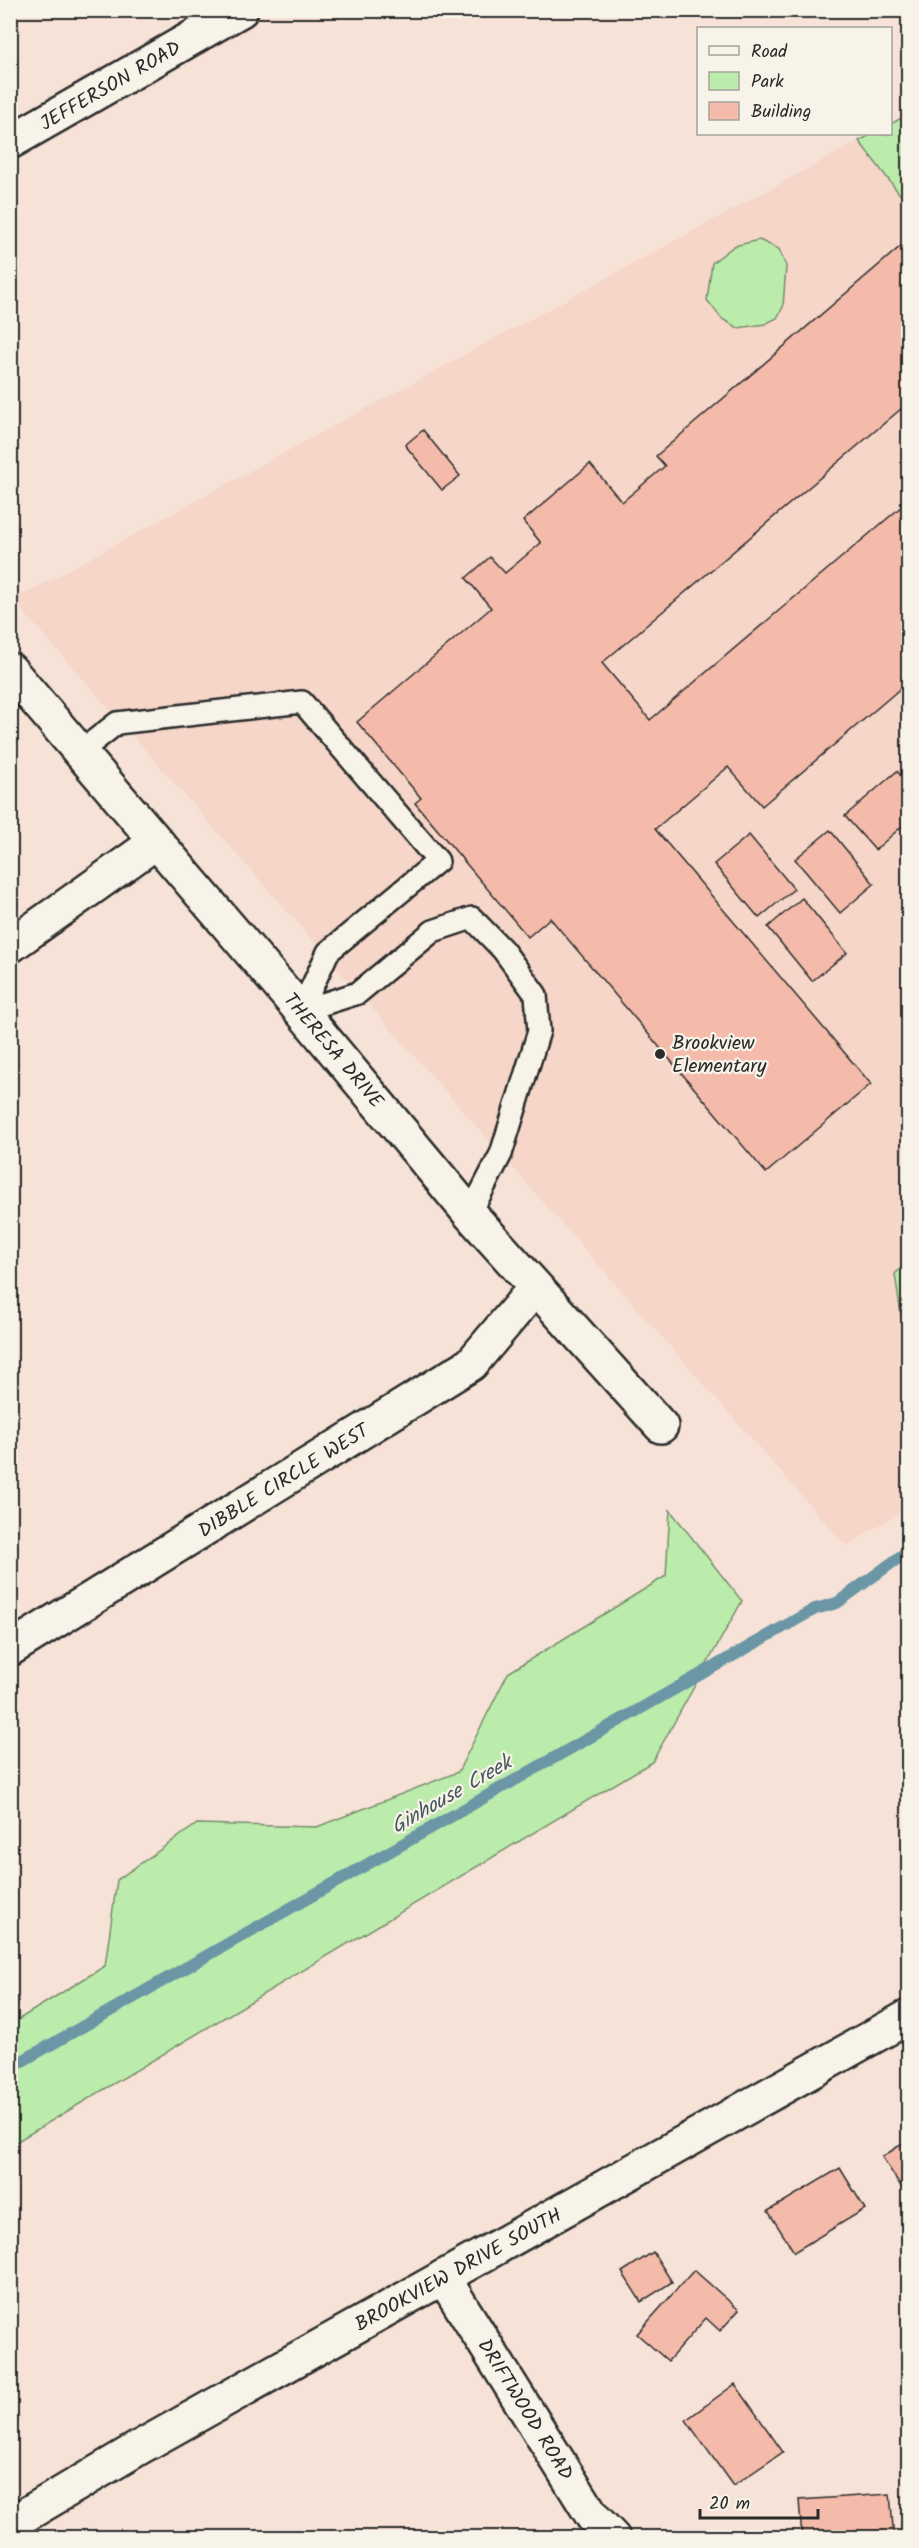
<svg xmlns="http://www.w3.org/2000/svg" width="919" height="2548" font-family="Kalam,sans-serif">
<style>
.built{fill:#f5d6c9}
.green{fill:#bcecab;stroke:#748c6b;stroke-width:1.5}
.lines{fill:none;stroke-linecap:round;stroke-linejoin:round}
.stream{stroke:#6b96a6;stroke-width:12}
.building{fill:#f4bbab;stroke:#2b2b2b;stroke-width:1.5}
.lane-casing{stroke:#2b2b2b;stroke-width:26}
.street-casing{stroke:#2b2b2b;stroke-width:38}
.lane{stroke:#f7f3e8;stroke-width:21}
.street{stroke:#f7f3e8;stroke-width:33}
.poi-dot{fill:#2b2b2b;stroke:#f7f3e8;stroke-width:2}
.labels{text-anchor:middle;stroke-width:4.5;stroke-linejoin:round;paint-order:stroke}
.street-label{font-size:20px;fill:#2b2b2b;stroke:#f7f3e8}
.poi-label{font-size:20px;fill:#2b2b2b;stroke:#f7f3e8;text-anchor:start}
.water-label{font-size:21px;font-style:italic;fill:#46585e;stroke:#f7f3e8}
</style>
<rect width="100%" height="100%" fill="#f6e2d6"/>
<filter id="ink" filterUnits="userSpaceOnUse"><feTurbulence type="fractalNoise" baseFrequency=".0167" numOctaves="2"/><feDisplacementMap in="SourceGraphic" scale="12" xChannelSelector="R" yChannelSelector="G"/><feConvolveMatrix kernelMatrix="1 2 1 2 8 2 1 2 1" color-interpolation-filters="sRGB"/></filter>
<g filter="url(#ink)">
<polygon class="built" points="859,141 908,205 908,1507 846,1546 13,600"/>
<g class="green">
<polygon points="908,114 908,205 859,141 872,134 890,134 891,124"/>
<polygon points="759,240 779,249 786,266 783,307 777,318 765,324 738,328 722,319 707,300 712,263 734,246"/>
<polygon points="908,1261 908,1363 895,1274"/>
<polygon points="670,1510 742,1601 652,1762 11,2145 11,2024 105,1966 117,1880 197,1824 317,1827 458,1772 508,1673 666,1576"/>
</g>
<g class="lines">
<polyline class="stream" points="10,2068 815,1609 837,1603 908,1551"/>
</g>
<g class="building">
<polygon points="908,240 908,403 602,663 650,720 908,501 908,682 762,806 728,767 655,829 871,1084 766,1173 550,918 528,937 415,803 421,798 357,722 491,608 466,578 490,557 505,573 541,543 523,521 590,464 622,502 665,466 656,456"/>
<polygon points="423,430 460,476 442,490 405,445"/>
<polygon points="897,771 908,784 908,821 875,850 845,816"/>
<polygon points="830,830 874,884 840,913 795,859"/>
<polygon points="749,835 794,889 759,918 714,864"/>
<polygon points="802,898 847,953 812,981 768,927"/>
<polygon points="908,2140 908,2184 902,2188 882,2157"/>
<polygon points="840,2168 865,2209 794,2252 768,2211"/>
<polygon points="653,2252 672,2282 641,2302 622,2272"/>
<polygon points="694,2270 739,2310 720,2331 706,2318 668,2361 637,2334"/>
<polygon points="735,2384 783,2452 733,2486 686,2420"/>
<polygon points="890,2494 894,2538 802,2538 799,2500"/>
</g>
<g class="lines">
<defs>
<g id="lane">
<polyline points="80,752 117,723 302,702 438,861 328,952 301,1011"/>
<polyline points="301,1011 358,993 433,931 472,918 503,950 536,995 539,1031 501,1154 470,1214"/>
</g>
<g id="street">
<polyline points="10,142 241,10"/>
<polyline points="10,670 301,1011 470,1214 661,1426"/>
<polyline points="10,946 156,842"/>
<polyline points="10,1649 471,1364 535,1288"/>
<polyline points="443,2277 593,2517 613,2538"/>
<polyline points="10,2524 142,2446 908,2017"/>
</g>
</defs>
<use href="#lane" class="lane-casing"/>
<use href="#street" class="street-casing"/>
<use href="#lane" class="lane"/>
<use href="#street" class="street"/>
</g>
</g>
<circle class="poi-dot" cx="660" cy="1054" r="6"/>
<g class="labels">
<g class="street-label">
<text transform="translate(110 85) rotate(-30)" y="7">JEFFERSON ROAD</text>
<text transform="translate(334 1050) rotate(50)" y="7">THERESA DRIVE</text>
<text transform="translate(283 1480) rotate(-32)" y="7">DIBBLE CIRCLE WEST</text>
<text transform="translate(458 2269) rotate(-29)" y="7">BROOKVIEW DRIVE SOUTH</text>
<text transform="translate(526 2409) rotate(58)" y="7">DRIFTWOOD ROAD</text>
</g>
<g class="poi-label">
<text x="672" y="1049">Brookview<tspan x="672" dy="23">Elementary</tspan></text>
</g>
<g class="water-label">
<text transform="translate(451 1794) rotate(-30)" y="7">Ginhouse Creek</text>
</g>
</g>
<rect width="919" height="2548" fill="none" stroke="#f7f3e8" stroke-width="36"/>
<rect x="18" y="18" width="883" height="2512" fill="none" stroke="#2b2b2b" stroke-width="2" filter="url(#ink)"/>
<rect x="697" y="27" width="195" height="108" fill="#f7f3e8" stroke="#a5a39c" stroke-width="1.5"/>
<rect x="709" y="46" width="30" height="9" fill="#f7f3e8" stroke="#a5a39c" stroke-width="1.5"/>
<text x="751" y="57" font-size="18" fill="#2b2b2b">Road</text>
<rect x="709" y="72" width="30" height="18" fill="#bcecab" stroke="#a5a39c" stroke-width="1.5"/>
<text x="751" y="87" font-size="18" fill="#2b2b2b">Park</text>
<rect x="709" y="102" width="30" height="18" fill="#f4bbab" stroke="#a5a39c" stroke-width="1.5"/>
<text x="751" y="117" font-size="18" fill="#2b2b2b">Building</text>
<path d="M700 2509v9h118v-9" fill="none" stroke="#2b2b2b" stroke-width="3"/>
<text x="709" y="2509" font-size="18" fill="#2b2b2b" stroke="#f7f3e8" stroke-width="4.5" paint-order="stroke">20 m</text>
</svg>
